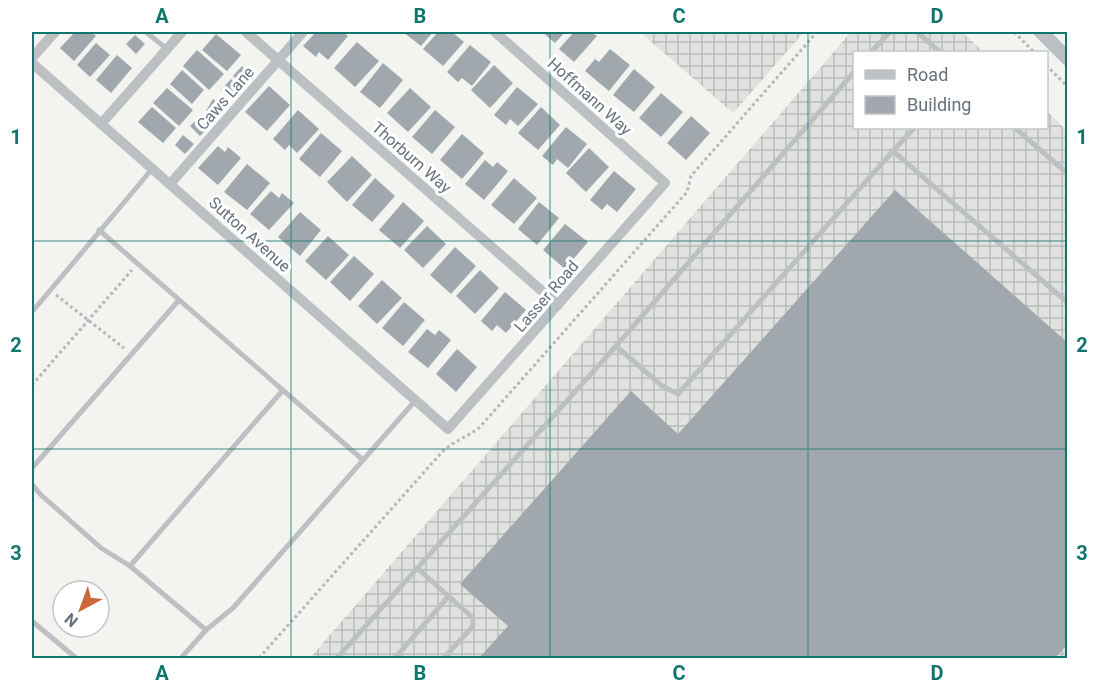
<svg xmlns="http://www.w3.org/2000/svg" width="1099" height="690" font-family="Roboto,sans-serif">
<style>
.industrial{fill:url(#industrial-grid)}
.building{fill:#a1a8ad}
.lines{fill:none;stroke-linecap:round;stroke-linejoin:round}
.path{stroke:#b5b7ba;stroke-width:3;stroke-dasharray:3 3;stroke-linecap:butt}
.service{stroke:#bdc0c3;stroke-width:5}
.minor{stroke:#bdc0c3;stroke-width:10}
.tertiary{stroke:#bdc0c3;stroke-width:14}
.grid{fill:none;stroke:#0f766e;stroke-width:1.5;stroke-opacity:0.55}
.labels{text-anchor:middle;stroke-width:6;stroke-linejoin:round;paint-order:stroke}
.street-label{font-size:16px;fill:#66717d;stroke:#fff}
.neatline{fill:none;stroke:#0f766e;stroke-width:2}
.grid-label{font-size:20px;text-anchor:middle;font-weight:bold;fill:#0f766e}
</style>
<defs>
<pattern id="industrial-grid" width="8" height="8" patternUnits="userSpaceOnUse" patternTransform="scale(1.5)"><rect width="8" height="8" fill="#e1e2e0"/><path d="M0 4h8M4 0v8" fill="none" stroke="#babcbb"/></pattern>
</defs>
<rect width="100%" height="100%" fill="#f3f3f0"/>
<g class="industrial">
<polygon points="640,32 804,32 733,113"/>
<polygon points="851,32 962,32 984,52 854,52 854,128 1046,128 1047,111 1067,131 1067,658 310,658"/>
</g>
<g class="building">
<polygon points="75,32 91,32 96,36 74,61 60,48"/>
<polygon points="316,32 343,32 348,36 328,60 319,52 316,57 303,46"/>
<polygon points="403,32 433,32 421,46"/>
<polygon points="438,32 452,32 464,42 443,66 423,49"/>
<polygon points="542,32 565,32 555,43"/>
<polygon points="574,32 591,32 597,36 574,62 559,49"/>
<polygon points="216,34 241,55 227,71 202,50"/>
<polygon points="135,35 145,44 136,54 126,44"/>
<polygon points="357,42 379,61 355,87 334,68"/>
<polygon points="96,43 110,55 90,77 77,65"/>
<polygon points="470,45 491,62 472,86 462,78 458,82 447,72"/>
<polygon points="610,49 630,65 609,91 585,71 595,59 599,62"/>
<polygon points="197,50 224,74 209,90 183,66"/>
<polygon points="117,55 132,68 111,93 96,80"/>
<polygon points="383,63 403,80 380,108 360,92"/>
<polygon points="494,65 513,83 490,108 471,90"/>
<polygon points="242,66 253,76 244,86 233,76"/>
<polygon points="634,69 655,87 634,112 613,95"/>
<polygon points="182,70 204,90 192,104 170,84"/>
<polygon points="231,79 242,88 232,99 221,90"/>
<polygon points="269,86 290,105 267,131 245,112"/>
<polygon points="517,87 538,104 518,126 510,119 506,125 494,115"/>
<polygon points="167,88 193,110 179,126 153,103"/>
<polygon points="410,88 431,107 408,132 387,113"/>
<polygon points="661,93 683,112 661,137 639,118"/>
<polygon points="213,99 224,107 218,118 206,111"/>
<polygon points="152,107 176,128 163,143 138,122"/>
<polygon points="541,107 560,125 538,150 518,133"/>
<polygon points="298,110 319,129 297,153 289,145 285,150 273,139"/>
<polygon points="435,110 455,127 432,154 412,137"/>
<polygon points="201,115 211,125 200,136 190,126"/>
<polygon points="691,116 710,133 686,160 667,143"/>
<polygon points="566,127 587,144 568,168 557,159 553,165 542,156"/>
<polygon points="321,133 342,151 320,177 299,159"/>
<polygon points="462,134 484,153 462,179 440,160"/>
<polygon points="183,135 194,144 185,154 175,145"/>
<polygon points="218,146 225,152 228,147 241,158 218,185 198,168"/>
<polygon points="589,148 609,167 586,192 566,173"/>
<polygon points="352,156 372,175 347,202 327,182"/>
<polygon points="485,160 493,167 497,162 508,171 484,200 465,184"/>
<polygon points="247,164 270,183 247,210 224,192"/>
<polygon points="614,171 636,189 617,212 607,204 602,210 590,200"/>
<polygon points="375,178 395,196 372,222 352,205"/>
<polygon points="514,178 537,198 514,224 491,205"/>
<polygon points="895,190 1068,343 1068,644 1055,658 479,658 508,626 460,584 631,391 678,434"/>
<polygon points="271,191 279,198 282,193 294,203 269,230 250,214"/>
<polygon points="403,202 424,221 400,248 379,230"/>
<polygon points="539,202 559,218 537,245 518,229"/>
<polygon points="300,212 321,230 300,256 278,237"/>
<polygon points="565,224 588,242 565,269 543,250"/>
<polygon points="427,226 446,244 423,268 404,250"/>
<polygon points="328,236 349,255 326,280 305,261"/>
<polygon points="455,247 476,266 451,294 430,275"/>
<polygon points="354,256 374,274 350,301 330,282"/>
<polygon points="480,270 499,288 475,314 456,296"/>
<polygon points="382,280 402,298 377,324 358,306"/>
<polygon points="505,292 526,310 506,333 497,325 492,331 481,321"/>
<polygon points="404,302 425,320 403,346 382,328"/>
<polygon points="427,329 435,335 439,330 451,340 428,368 408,352"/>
<polygon points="457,349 477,367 456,392 436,374"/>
</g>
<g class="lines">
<g class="path">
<polyline points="1014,32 1034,52"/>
<polyline points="1046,65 1068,87"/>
<polyline points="56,295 124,348"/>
<polyline points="32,385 132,270"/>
<path d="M259,658L442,452C453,441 468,437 480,427L687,192L691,176L817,32"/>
</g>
<g class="service">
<polyline points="146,32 167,49"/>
<polyline points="917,32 940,52"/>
<polyline points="871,52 890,32"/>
<polyline points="1015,128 1068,174"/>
<polyline points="893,151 914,128"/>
<polyline points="99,230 363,460"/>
<polyline points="32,312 152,169"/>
<polyline points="616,346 854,72"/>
<polyline points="32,468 179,300"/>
<polyline points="32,484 40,494 101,548 130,566 206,630"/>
<polyline points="130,566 283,390"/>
<polyline points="417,568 473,618 473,626 444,658"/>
<polyline points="32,621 76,658"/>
<polyline points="181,658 206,630 233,608 415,401"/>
<polyline points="337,658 616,346 662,386 678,394 893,151 1068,303"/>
<polyline points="395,658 448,597"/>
</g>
<g class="minor">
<polyline points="246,32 558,305"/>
<polyline points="32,58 55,32"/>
<polyline points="32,63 448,429 665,183 495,32"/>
<polyline points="101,124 182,32"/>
<polyline points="170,184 303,32"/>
</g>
<polyline class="tertiary" points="1041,32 1068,59"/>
</g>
<path class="grid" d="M291,32V658M550,32V658M808,32V658M32,241H1068M32,449H1068"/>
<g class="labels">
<g class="street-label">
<text transform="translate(590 96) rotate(42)" y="6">Hoffmann Way</text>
<text transform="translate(225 98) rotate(-49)" y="6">Caws Lane</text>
<text transform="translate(412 157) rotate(41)" y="6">Thorburn Way</text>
<text transform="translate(250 234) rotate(42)" y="6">Sutton Avenue</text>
<text transform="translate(546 296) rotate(-49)" y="6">Lasser Road</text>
</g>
</g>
<rect width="1099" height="690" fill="none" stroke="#ffffff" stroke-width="66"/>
<rect x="853" y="51" width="195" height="78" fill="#ffffff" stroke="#c2c6cb" stroke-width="1.5"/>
<rect x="865" y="70" width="30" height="9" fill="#bdc0c3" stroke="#c2c6cb" stroke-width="1.5"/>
<text x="907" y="81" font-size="18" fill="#66717d">Road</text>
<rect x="865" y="96" width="30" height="18" fill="#a1a8ad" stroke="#c2c6cb" stroke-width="1.5"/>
<text x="907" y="111" font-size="18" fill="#66717d">Building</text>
<g transform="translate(81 609) rotate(221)"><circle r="28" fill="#ffffff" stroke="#c2c6cb" stroke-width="1.5"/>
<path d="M0-4.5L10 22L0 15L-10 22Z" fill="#cc6837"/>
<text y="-9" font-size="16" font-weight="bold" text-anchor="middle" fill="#66717d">N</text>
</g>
<rect x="33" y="33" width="1033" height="624" class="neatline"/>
<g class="grid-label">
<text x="162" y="23">A</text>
<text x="420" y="23">B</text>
<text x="679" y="23">C</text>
<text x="937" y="23">D</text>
<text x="16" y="144">1</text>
<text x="1082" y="144">1</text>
<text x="16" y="352">2</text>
<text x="1082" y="352">2</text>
<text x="16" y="560">3</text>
<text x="1082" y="560">3</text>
<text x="162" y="680">A</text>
<text x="420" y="680">B</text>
<text x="679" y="680">C</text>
<text x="937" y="680">D</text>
</g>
</svg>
